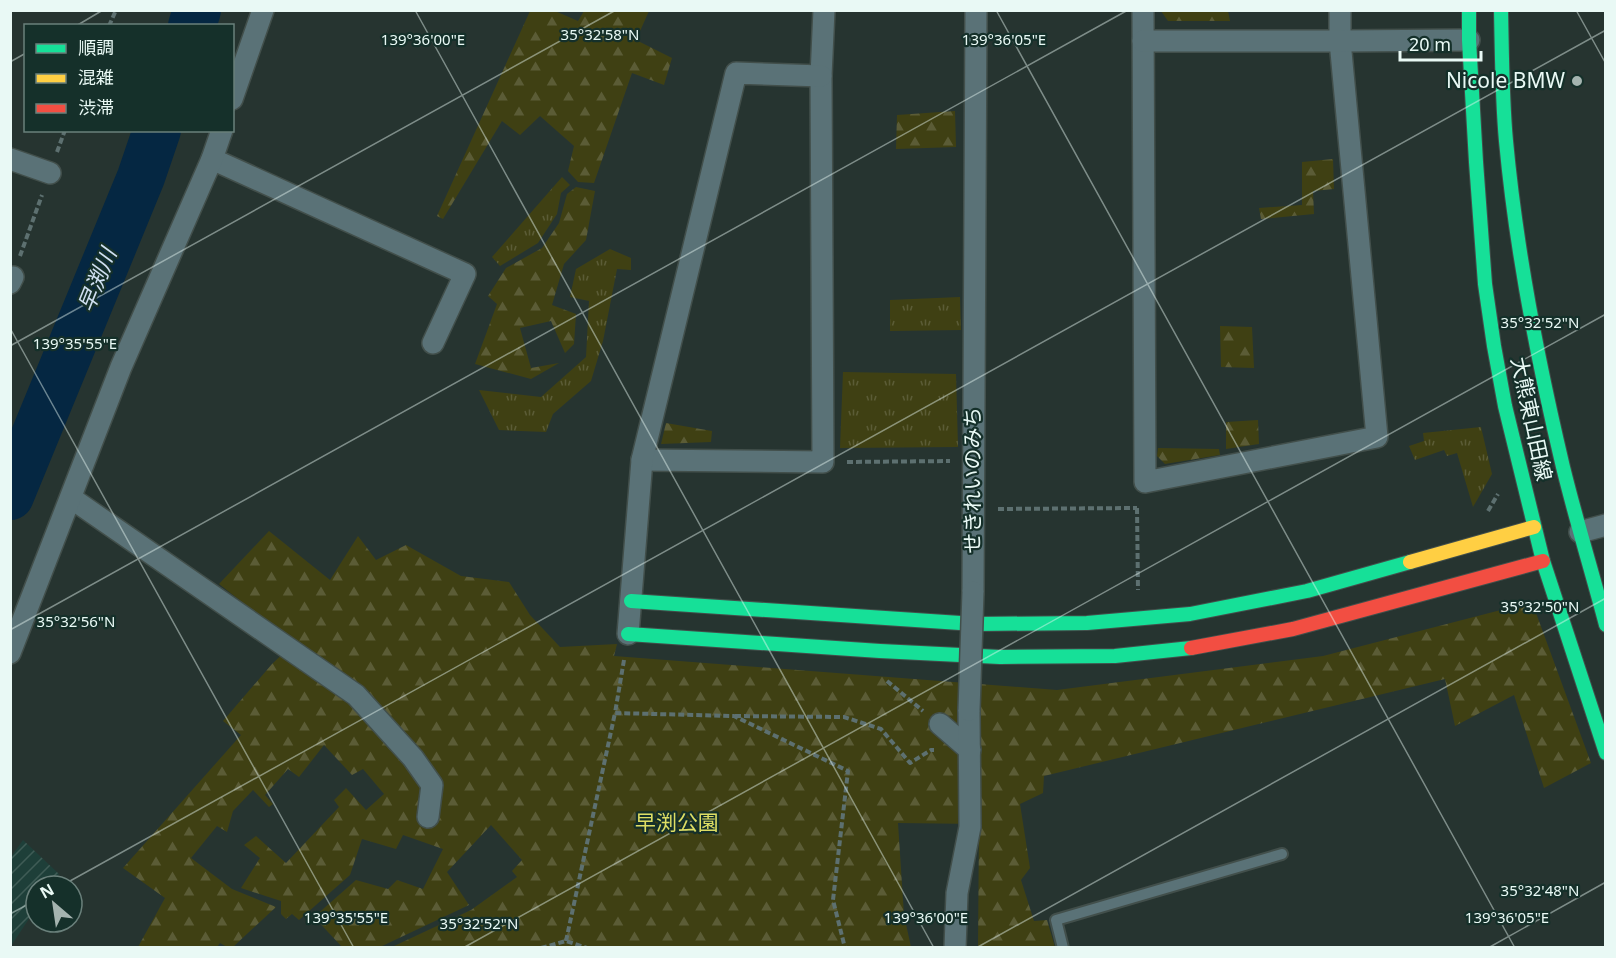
<svg xmlns="http://www.w3.org/2000/svg" width="1616" height="958" font-family="'Noto Sans','Noto Sans JP',sans-serif">
<style>
.industrial{fill:url(#industrial-furrows)}
.grass{fill:url(#grass-tufts)}
.forest{fill:url(#forest-firs)}
.lines{fill:none;stroke-linecap:round;stroke-linejoin:round}
.river{stroke:#052742;stroke-width:48}
.lane-casing{stroke:#424f4b;stroke-width:14}
.street-casing{stroke:#424f4b;stroke-width:24}
.fast-casing{stroke:#424f4b;stroke-width:16}
.slow-casing{stroke:#424f4b;stroke-width:16}
.jam-casing{stroke:#424f4b;stroke-width:16}
.path{stroke:#5d7070;stroke-width:4;stroke-dasharray:6 3;stroke-linecap:butt}
.lane{stroke:#5a7277;stroke-width:10}
.street{stroke:#5a7277;stroke-width:21}
.fast{stroke:#16e098;stroke-width:14}
.slow{stroke:#ffcf43;stroke-width:14}
.jam{stroke:#f24e42;stroke-width:14}
.street-bridge-casing{stroke:#424f4b;stroke-width:24;stroke-linecap:butt}
.street-bridge{stroke:#5a7277;stroke-width:21}
.ticks{fill:none;stroke:#e9f9f5;stroke-width:1.5;stroke-opacity:0.45}
.poi-dot{fill:#a5b4b0;stroke:#15302a;stroke-width:2}
.labels{text-anchor:middle;stroke-width:4.5;stroke-linejoin:round;paint-order:stroke}
.poi-label{font-size:21px;fill:#e9f9f5;stroke:#15302a;text-anchor:end}
.street-label{font-size:21px;fill:#e9f9f5;stroke:#15302a}
.park-label{font-size:21px;fill:#dede64;stroke:#15302a}
.water-label{font-size:22px;font-style:italic;fill:#d1e1f2;stroke:#15302a}
.ticks-label{font-size:15px;text-anchor:middle;fill:#e9f9f5;stroke:#15302a;stroke-width:4.5;stroke-linejoin:round;paint-order:stroke}
</style>
<defs>
<pattern id="industrial-furrows" width="10" height="10" patternUnits="userSpaceOnUse" patternTransform="scale(1.5)"><rect width="10" height="10" fill="#1e3f39"/><path d="M-1 1l2-2M0 10L10 0M9 11l2-2" fill="none" stroke="#3f5c56"/></pattern>
<pattern id="grass-tufts" width="24" height="20" patternUnits="userSpaceOnUse" patternTransform="scale(1.5)"><rect width="24" height="20" fill="#3f4013"/><path d="M3 7l-1-3M5 7V3M7 7l1-3M15 17l-1-3M17 17v-4M19 17l1-3" fill="none" stroke="#5b5c36"/></pattern>
<pattern id="forest-firs" width="22" height="20" patternUnits="userSpaceOnUse" patternTransform="scale(1.5)"><rect width="22" height="20" fill="#3f4013"/><path d="M5 1l3.5 6h-7zM16 11l3.5 6h-7z" fill="#5b5c36"/></pattern>
</defs>
<rect width="100%" height="100%" fill="#263430"/>
<polygon class="industrial" points="23,840 59,874 51,886 36,886 36,908 11,946 11,857"/>
<g class="grass">
<polygon points="562,177 570,185 561,193 557,214 538,243 500,266 492,257"/>
<polygon points="610,249 631,258 631,270 617,269 603,341 591,381 553,414 546,432 499,430 479,390 541,397 586,357 589,301 570,297 576,269"/>
<polygon points="960,297 961,330 890,331 890,300"/>
<polygon points="843,372 956,374 958,447 840,448"/>
<polygon points="1481,427 1492,474 1473,507 1457,453 1447,456 1444,450 1415,460 1409,446 1424,441 1423,433"/>
</g>
<g class="forest">
<polygon points="530,11 555,11 578,21 584,11 649,11 636,40 672,58 664,85 632,73 594,183 578,182 568,171 574,146 540,116 520,135 502,121 443,219 437,216"/>
<polygon points="1161,11 1228,11 1230,21 1168,21"/>
<polygon points="955,111 956,147 896,149 897,115"/>
<polygon points="1333,159 1334,189 1313,191 1314,214 1261,219 1259,208 1302,205 1302,162"/>
<polygon points="576,187 595,191 586,240 564,264 552,305 576,314 574,344 565,353 551,321 520,328 531,368 559,363 531,379 475,364 497,304 488,296 506,268 542,248 559,223 567,194"/>
<polygon points="1220,326 1252,327 1254,368 1221,367"/>
<polygon points="1258,420 1259,444 1226,449 1226,422"/>
<polygon points="666,423 712,431 711,442 661,444"/>
<polygon points="1158,448 1219,449 1220,455 1165,464 1157,456"/>
<polygon points="269,531 330,580 358,536 376,560 406,545 461,576 509,582 530,615 560,647 617,644 614,656 1057,690 1323,656 1532,602 1591,763 1544,788 1514,695 1455,726 1445,679 1044,776 1043,793 1020,804 1030,868 1021,880 1034,921 1047,920 1055,947 978,947 979,824 898,823 904,915 911,947 392,947 471,910 517,877 512,871 522,860 491,825 447,872 469,905 380,947 342,947 314,917 356,880 388,889 397,880 423,889 443,849 403,835 396,849 362,839 350,875 299,920 292,914 286,919 281,914 281,901 241,888 260,858 244,845 256,836 286,863 339,807 334,800 346,788 366,810 384,794 363,769 352,775 324,745 299,777 288,769 265,795 273,804 269,807 253,790 233,811 227,832 217,826 191,858 232,889 276,907 233,947 227,947 220,943 217,947 138,947 165,898 123,868 241,735 223,721 272,664 294,643 219,584"/>
</g>
<g class="lines">
<g class="river">
<polyline points="192,26 197,10"/>
<polyline points="10,496 141,177 157,130"/>
</g>
<defs>
<polyline id="lane" points="1063,948 1056,920 1282,854"/>
<g id="street">
<polyline points="1143,10 1145,482 1377,437 1340,41 1340,10"/>
<polyline points="1143,41 1340,41 1469,40"/>
<polyline points="232,99 263,10"/>
<polyline points="10,159 50,173"/>
<polyline points="212,159 465,274 433,343"/>
<polyline points="10,283 13,277"/>
<polyline points="642,460 823,462 821,76 824,10"/>
<polyline points="71,498 356,695 413,758 432,785 428,817"/>
<polyline points="1580,532 1606,525"/>
<polyline points="973,592 976,10"/>
<polyline points="628,634 642,460 736,73 821,76"/>
<polyline points="10,653 121,367 212,159 222,130"/>
<polyline points="940,724 970,750"/>
<polyline points="955,948 957,893 970,827 969,710"/>
</g>
<g id="fast">
<polyline points="1469,10 1469,40 1476,162 1485,284 1494,346 1505,406 1543,561 1606,753"/>
<path d="M1501,10C1502,54 1502,98 1506,141C1516,249 1538,362 1563,467C1576,520 1592,572 1606,625"/>
<polyline points="631,601 975,624 1087,623 1190,614 1307,591 1410,562"/>
<polyline points="628,634 880,651 1000,657 1115,656 1191,648"/>
</g>
<polyline id="slow" points="1410,562 1534,527"/>
<polyline id="jam" points="1191,648 1293,629 1543,561"/>
</defs>
<use href="#lane" class="lane-casing"/>
<use href="#street" class="street-casing"/>
<use href="#fast" class="fast-casing"/>
<use href="#slow" class="slow-casing"/>
<use href="#jam" class="jam-casing"/>
<g class="path">
<polyline points="109,26 116,10"/>
<polyline points="57,152 65,130"/>
<polyline points="20,256 42,195"/>
<polyline points="847,462 950,461"/>
<polyline points="1137,508 1138,590"/>
<polyline points="998,509 1137,508"/>
<polyline points="1488,511 1498,494"/>
<polyline points="624,660 615,713 734,716 848,771 833,900 845,948"/>
<polyline points="887,681 923,711"/>
<polyline points="735,716 844,717 881,729 910,763 931,750 934,750"/>
<polyline points="566,941 615,713"/>
<polyline points="541,948 566,941 587,948"/>
</g>
<use href="#lane" class="lane"/>
<use href="#street" class="street"/>
<use href="#fast" class="fast"/>
<use href="#slow" class="slow"/>
<use href="#jam" class="jam"/>
<defs>
<polyline id="street-bridge" points="969,710 973,592"/>
</defs>
<use href="#street-bridge" class="street-bridge-casing"/>
<use href="#street-bridge" class="street-bridge"/>
</g>
<path class="ticks" d="M415,10L934,948M996,10L1515,948M1576,10L1606,64M76,26L103,10M10,62L26,53M10,328L354,948M10,346L616,10M10,630L1128,10M61,886L1606,30M10,914L36,900M463,948L1606,314M976,948L1606,598M1488,948L1606,882"/>
<circle class="poi-dot" cx="1577" cy="81" r="6"/>
<g class="labels">
<g class="poi-label">
<text x="1565" y="88">Nicole BMW</text>
</g>
<g class="street-label">
<text transform="translate(1531 419) rotate(78)" y="7">大熊東山田線</text>
<text transform="translate(973 480) rotate(-90)" y="7">せきれいのみち</text>
</g>
<g class="park-label">
<text x="677" y="830">早渕公園</text>
</g>
<g class="water-label">
<text transform="translate(97 280) rotate(-68)" y="8">早渕川</text>
</g>
</g>
<g class="ticks-label">
<text x="600" y="40">35°32'58"N</text>
<text x="423" y="45">139°36'00"E</text>
<text x="1004" y="45">139°36'05"E</text>
<text x="1540" y="328">35°32'52"N</text>
<text x="75" y="349">139°35'55"E</text>
<text x="1540" y="612">35°32'50"N</text>
<text x="76" y="627">35°32'56"N</text>
<text x="1540" y="896">35°32'48"N</text>
<text x="346" y="923">139°35'55"E</text>
<text x="926" y="923">139°36'00"E</text>
<text x="1507" y="923">139°36'05"E</text>
<text x="479" y="929">35°32'52"N</text>
</g>
<rect width="1616" height="958" fill="none" stroke="#e9f9f5" stroke-width="24"/>
<rect x="24" y="24" width="210" height="108" fill="#15302a" stroke="#6a807b" stroke-width="1.5"/>
<rect x="36" y="44" width="30" height="9" fill="#16e098" stroke="#6a807b" stroke-width="1.5"/>
<text x="78" y="54" font-size="18" fill="#e9f9f5">順調</text>
<rect x="36" y="74" width="30" height="9" fill="#ffcf43" stroke="#6a807b" stroke-width="1.5"/>
<text x="78" y="84" font-size="18" fill="#e9f9f5">混雑</text>
<rect x="36" y="104" width="30" height="9" fill="#f24e42" stroke="#6a807b" stroke-width="1.5"/>
<text x="78" y="114" font-size="18" fill="#e9f9f5">渋滞</text>
<g transform="translate(54 904) rotate(331)"><circle r="28" fill="#15302a" stroke="#6a807b" stroke-width="1.5"/>
<path d="M0-4.5L10 22L0 15L-10 22Z" fill="#a5b4b0"/>
<text y="-9" font-size="16" font-weight="bold" text-anchor="middle" fill="#e9f9f5">N</text>
</g>
<path d="M1400 51v9h81v-9" fill="none" stroke="#e9f9f5" stroke-width="3"/>
<text x="1409" y="51" font-size="18" fill="#e9f9f5" stroke="#15302a" stroke-width="4.5" paint-order="stroke">20 m</text>
</svg>
